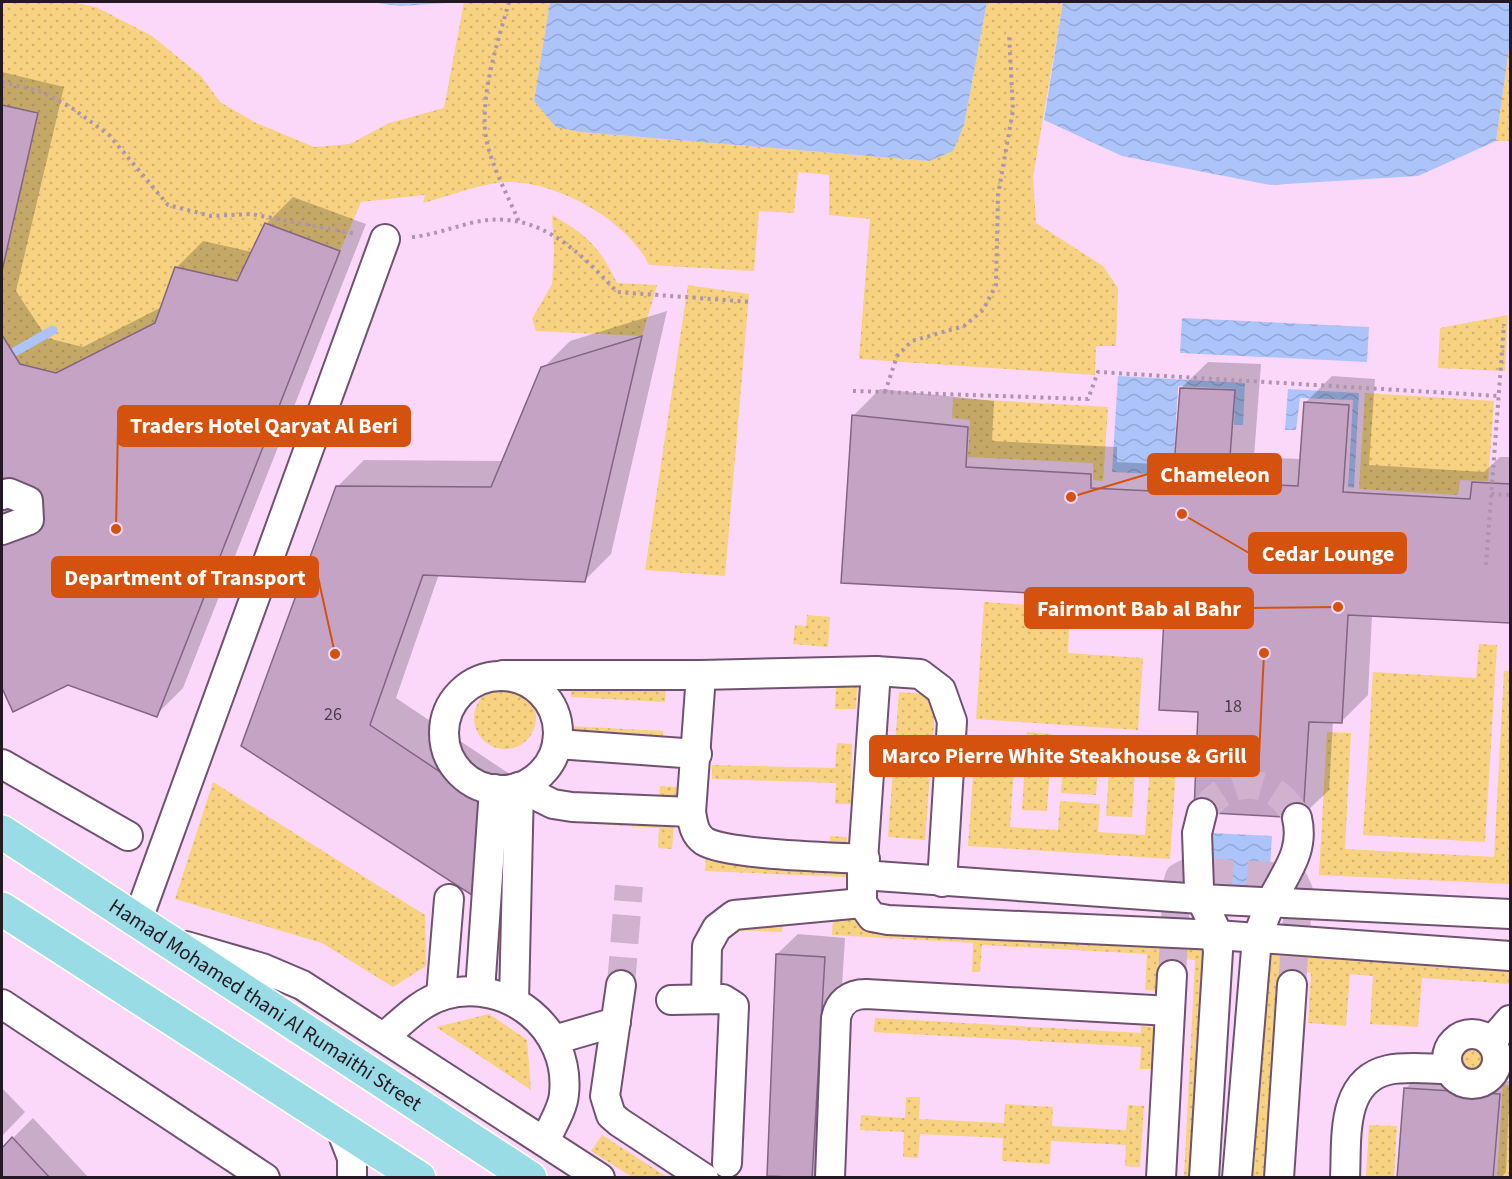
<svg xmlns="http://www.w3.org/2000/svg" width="1512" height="1179" font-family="'Source Sans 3',sans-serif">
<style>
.grass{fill:url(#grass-dots)}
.water{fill:url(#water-waves)}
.shadow{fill:#0003}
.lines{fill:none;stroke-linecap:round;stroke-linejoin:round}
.stream{stroke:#acc4fa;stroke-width:9}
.building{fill:#c4a3c4;stroke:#836583;stroke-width:1.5}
.minor-tunnel{stroke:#d0b2cf;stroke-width:28;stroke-dasharray:28 14;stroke-linecap:butt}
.minor-casing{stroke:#6f526f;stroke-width:32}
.major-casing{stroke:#fff;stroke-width:36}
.path{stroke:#af94af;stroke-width:4;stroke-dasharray:3 4.5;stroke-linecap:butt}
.minor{stroke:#fff;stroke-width:28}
.major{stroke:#9adce5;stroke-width:33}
.labels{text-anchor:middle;stroke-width:4.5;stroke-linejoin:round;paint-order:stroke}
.number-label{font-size:18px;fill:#4d3b4d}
.street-label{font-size:21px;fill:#251825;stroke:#fbd8fa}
.leader{fill:none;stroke:#d4520e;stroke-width:2}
.callout-dot{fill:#d4520e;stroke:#fbd8fa;stroke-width:2}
.callout{fill:#d4520e;stroke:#d4520e;stroke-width:2}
.callout-label{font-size:22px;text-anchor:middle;font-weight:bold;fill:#fff}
</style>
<defs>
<pattern id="grass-dots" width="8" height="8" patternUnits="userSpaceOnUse" patternTransform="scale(1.5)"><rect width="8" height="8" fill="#f6d281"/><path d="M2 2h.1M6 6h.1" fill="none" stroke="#d3b46f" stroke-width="1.8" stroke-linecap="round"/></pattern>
<pattern id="water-waves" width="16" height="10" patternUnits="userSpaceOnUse" patternTransform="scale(1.5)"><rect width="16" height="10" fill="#acc4fa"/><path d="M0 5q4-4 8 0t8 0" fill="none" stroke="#94a8d6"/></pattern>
</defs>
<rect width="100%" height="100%" fill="#fbd8fa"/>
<g class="grass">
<path d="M2,2H71L96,7L152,36L201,76L220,102L254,122L314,147L350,144L389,123L444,108L464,2H550L534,101L581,132L929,161L964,125L987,2H1063L1033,177L1036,223L1103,266L1118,288L1116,346H1096L1095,375L859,359L870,219L829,215V175L798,172L794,213L759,211L754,271L649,265C629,221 556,181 508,182C485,182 446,197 423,203L425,195L361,202L340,251L265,223L237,281L175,267L155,323L56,373L20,364L2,335V271L38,113L2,105Z"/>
<polygon points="1510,42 1510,141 1496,141"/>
<path d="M552,215C588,236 598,245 617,283L657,285L642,336L536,331L532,319L552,284L554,251Z"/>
<polygon points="688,285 749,294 725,576 645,570"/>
<polygon points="1508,315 1505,371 1438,368 1440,328"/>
<polygon points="1365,393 1494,401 1488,481 1460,480 1458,495 1359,489"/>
<polygon points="953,398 1108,407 1103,481 1093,480 1093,463 968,457 970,420 952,418"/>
<polygon points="984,602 1070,608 1068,653 1143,658 1138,730 976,719"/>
<polygon points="807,615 830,617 828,647 793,644 795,625 806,626"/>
<polygon points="1479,644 1497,645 1485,842 1363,835 1373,672 1476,678"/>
<polygon points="858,671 856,709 835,709 836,687 713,683"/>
<polygon points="1504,671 1510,671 1510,884 1319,875 1327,732 1351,733 1345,849 1494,857"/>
<polygon points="572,681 666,686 665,702 571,697"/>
<circle cx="505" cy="718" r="31"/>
<polygon points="899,692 936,695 925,840 888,837"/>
<polygon points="569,726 663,731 662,747 568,742"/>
<polygon points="1027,732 1052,734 1047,811 1022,810"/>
<polygon points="976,735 1016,738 1010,827 1058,830 1060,801 1100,804 1098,832 1145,835 1151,752 1177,754 1170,859 968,846"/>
<polygon points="1065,735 1100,738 1096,795 1061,793"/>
<polygon points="1111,739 1137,740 1132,817 1106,816"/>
<polygon points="837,743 852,744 851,804 835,804 836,783 712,779 712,765 835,768"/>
<polygon points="213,782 425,915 426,966 393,987 322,943 175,899"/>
<polygon points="660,786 677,787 672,849 658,848 659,828 564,822 565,806 658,811"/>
<polygon points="830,836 847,837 846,877 705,871 706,856 828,860"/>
<polygon points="783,900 782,932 727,930"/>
<polygon points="834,904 1211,924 1198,1177 1184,1177 1195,960 1165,958 1163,991 1145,990 1147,954 982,945 980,972 972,972 973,943 832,935"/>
<polygon points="1269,955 1510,970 1510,984 1422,978 1418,1027 1370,1024 1373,976 1350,974 1346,1026 1308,1023 1311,973 1287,970 1271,1177 1253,1178"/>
<polygon points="489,1014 527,1040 531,1090 436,1027"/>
<polygon points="875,1018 1141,1033 1141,1026 1157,1027 1155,1069 1140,1069 1141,1047 874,1032"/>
<polygon points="1456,1047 1487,1048 1486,1076 1455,1075"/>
<polygon points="1503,1083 1510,1087 1510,1177 1497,1177"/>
<polygon points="906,1097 920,1097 919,1119 1004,1123 1005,1104 1053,1107 1052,1126 1126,1130 1128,1105 1144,1106 1140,1167 1125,1166 1126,1145 1051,1141 1050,1164 1002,1161 1003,1138 920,1134 918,1158 903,1157 904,1132 860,1130 861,1115 905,1118"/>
<polygon points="1369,1125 1397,1126 1394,1177 1366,1177"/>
<polygon points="602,1135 667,1177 632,1177 591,1151"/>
</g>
<g class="water">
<polygon points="369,2 464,2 400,6"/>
<polygon points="550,2 987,2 964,125 953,151 929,161 581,132 556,127 534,101"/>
<polygon points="1063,2 1510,2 1510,42 1496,141 1418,176 1270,185 1122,156 1044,120"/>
<polygon points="1182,318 1369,327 1367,362 1180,353"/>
<polygon points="1118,376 1245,383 1243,425 1234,425 1235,389 1178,386 1173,475 1112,472"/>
<polygon points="1288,389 1359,393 1354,488 1348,487 1353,400 1300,398 1296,430 1285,430"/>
<polygon points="1211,833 1272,836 1268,897 1208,894"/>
</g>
<g class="shadow">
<polygon points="2,72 64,87 16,291 47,338 83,347 162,307 176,268 203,241 252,252 266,224 293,197 366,224 183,688 156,715 68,683 14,710 2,684"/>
<polygon points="667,311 611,554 584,581 439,574 396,698 514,777 504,871 478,897 242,746 337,487 364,460 503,461 543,368 570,341"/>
<polygon points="1208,362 1261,364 1254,457 1302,459 1305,403 1332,376 1375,379 1369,465 1484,472 1500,457 1510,457 1510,622 1372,615 1368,695 1341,722 1333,721 1329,790 1302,816 1200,711 1167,598 853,416 880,389 994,401 992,441 1117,447 1117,462 1175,465 1181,388"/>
<polygon points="798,934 845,938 830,1178 772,1178 769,1175 777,954"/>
<polygon points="1419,1075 1510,1081 1506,1172 1501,1178 1398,1178 1406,1088"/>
<polygon points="2,1088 25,1112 2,1136"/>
<polygon points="33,1118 89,1178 2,1178 2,1149"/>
</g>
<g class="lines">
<polyline class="stream" points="16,351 53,330"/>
</g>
<g class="building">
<polygon points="2,105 38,113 2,271"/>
<polygon points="265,223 340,251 157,717 68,685 13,712 2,688 2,335 20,364 56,373 155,323 175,267 237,281"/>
<polygon points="642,336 585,582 423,575 370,725 488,804 478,899 241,746 336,486 491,487 541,367"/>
<polygon points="1180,388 1235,390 1228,483 1298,486 1304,402 1349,405 1343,492 1470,499 1472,482 1510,484 1510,623 1348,615 1342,723 1309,722 1303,818 1194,812 1198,712 1159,710 1165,600 841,583 852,415 968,427 966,467 1091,474 1091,488 1172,492"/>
<polygon points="776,954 825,957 812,1178 767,1176"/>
<polygon points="1404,1088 1500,1094 1493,1178 1397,1178"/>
<polygon points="12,1137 50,1178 2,1178 2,1148"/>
</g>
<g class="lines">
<g class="minor-tunnel">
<path d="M1202,813C1230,773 1275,776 1297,818"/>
<polyline points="1172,975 1177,884 1179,877 1190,871 1288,877 1294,880 1299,891 1292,985"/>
<polyline points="621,985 629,886"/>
</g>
<defs>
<g id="minor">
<polyline points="2,495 9,493 28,501 29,520 2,530"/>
<polyline points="876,671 862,875 862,903 872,917 888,920 1217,935 1510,956"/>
<polyline points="503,675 701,675 876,671 920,674 941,690 952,721 942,882"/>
<path d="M701,675L691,812C693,823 694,834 704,841C726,855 833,857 865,859"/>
<circle cx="501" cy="733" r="57"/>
<polyline points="557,744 697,754"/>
<polyline points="2,764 128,836"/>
<polyline points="519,787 553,804 572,807 691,812"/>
<polyline points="1202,813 1197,833 1199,888 1201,899 1214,926 1218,951 1204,1178"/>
<polyline points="862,875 1201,899 1510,914"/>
<polyline points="138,919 385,239"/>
<polyline points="186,946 262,968 302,985 600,1178"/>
<polyline points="621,985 605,1096 611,1115 619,1122 704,1178"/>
<polyline points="480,991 494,789"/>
<polyline points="441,996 449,899"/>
<polyline points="706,999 707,946 717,928 734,915 862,903"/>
<polyline points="671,1000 723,999 734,1006 727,1163"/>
<polyline points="514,1001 519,787"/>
<polyline points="2,1004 265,1178"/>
<circle cx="1472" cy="1059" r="25"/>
<path d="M384,1037C403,1021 420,1002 444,995C507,977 571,1028 564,1094C563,1109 551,1127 545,1141"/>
<polyline points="554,1040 616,1022"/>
<polyline points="1491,1042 1510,1020"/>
<polyline points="340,1127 352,1158 352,1178"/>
<path d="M830,1178L836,1018C839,1002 850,994 866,994L1170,1011"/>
<polyline points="1161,1178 1172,975"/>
<path d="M1237,1178L1257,938C1262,926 1266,913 1271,902C1285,873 1305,852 1297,818"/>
<polyline points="1279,1178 1292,985"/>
<path d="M1345,1178C1347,1140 1340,1081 1388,1070C1406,1066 1429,1069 1448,1069"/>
</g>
<g id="major">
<path id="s1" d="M2,832L530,1178"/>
<polyline points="2,909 419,1178"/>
</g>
</defs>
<use href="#minor" class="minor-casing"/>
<use href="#major" class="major-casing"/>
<g class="path">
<path d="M509,2C498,41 482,88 485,130C488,161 507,193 519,222"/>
<polyline points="2,82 42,92 72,108 109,135 168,205 211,216 251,214 357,234"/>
<path d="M412,237C434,235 453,227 475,222C537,209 578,250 617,292L752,302"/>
<polyline points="853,391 1088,399 1098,372 1499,396"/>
<polyline points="885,392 897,356 912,341 964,326 983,310 996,285 998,195 1013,110 1009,34"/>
<polyline points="1491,494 1510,495"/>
<polyline points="1486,565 1504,324"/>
</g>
<use href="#minor" class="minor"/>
<use href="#major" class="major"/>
</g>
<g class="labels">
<g class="number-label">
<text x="1233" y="712">18</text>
<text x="333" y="720">26</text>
</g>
<g class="street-label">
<text dy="7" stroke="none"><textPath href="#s1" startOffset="315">Hamad Mohamed thani Al Rumaithi Street</textPath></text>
</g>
</g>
<path class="leader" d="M116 529L118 426M1071 497L1148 474M1182 514L1249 553M335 654L318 577M1338 607L1253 608M1264 653L1259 756"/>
<g class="callout-dot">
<circle cx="116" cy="529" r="6"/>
<circle cx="1071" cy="497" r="6"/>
<circle cx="1182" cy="514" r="6"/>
<circle cx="335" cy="654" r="6"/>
<circle cx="1338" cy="607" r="6"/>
<circle cx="1264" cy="653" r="6"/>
</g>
<g class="callout">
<rect x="118" y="406" width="292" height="40" rx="6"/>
<rect x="1148" y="454" width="133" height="40" rx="6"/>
<rect x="1249" y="533" width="157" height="40" rx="6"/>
<rect x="52" y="557" width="266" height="40" rx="6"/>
<rect x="1025" y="588" width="228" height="40" rx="6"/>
<rect x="870" y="736" width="389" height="40" rx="6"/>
</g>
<g class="callout-label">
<text x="264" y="433">Traders Hotel Qaryat Al Beri</text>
<text x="1215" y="482">Chameleon</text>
<text x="1328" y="561">Cedar Lounge</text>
<text x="185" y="585">Department of Transport</text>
<text x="1139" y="616">Fairmont Bab al Bahr</text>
<text x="1064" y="763">Marco Pierre White Steakhouse &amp; Grill</text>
</g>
<rect width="1512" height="1179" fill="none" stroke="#251825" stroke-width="6"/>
</svg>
